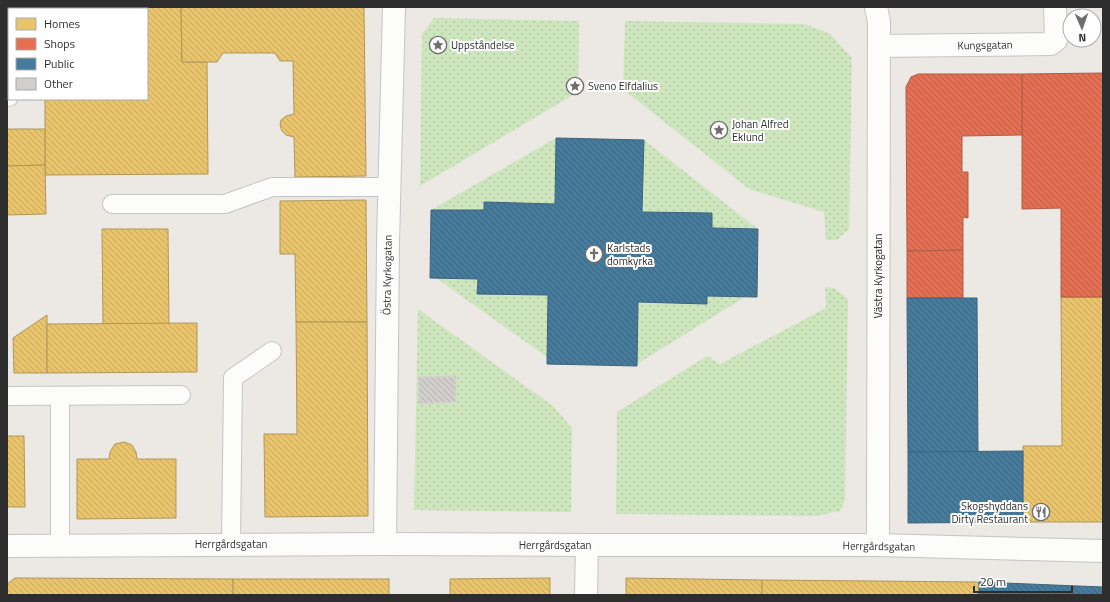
<svg xmlns="http://www.w3.org/2000/svg" width="1110" height="602" font-family="'Titillium Web',sans-serif">
<style>
.green{fill:url(#green-dots)}
.homes{fill:url(#homes-back-hatch);stroke:#b19758}
.shops{fill:url(#shops-back-hatch);stroke:#b05c46}
.public{fill:url(#public-back-hatch);stroke:#3e647c}
.building{fill:url(#building-back-hatch);stroke:#d7d4d0}
.lines{fill:none;stroke-linecap:round;stroke-linejoin:round}
.service-casing{stroke:#c5c4c5;stroke-width:20}
.minor-casing{stroke:#c5c4c5;stroke-width:24}
.service{stroke:#fcfcfb;stroke-width:18}
.minor{stroke:#fcfcfb;stroke-width:22}
.labels{text-anchor:middle;stroke-width:4;stroke-linejoin:round;paint-order:stroke}
.poi-label{font-size:11px;fill:#2e2e2e;stroke:#fff;text-anchor:start}
.street-label{font-size:11px;fill:#2e2e2e;stroke:#fff}
</style>
<defs>
<pattern id="green-dots" width="8" height="8" patternUnits="userSpaceOnUse"><rect width="8" height="8" fill="#cee6be"/><path d="M2 2h.1M6 6h.1" fill="none" stroke="#b1c6a4" stroke-width="1.8" stroke-linecap="round"/></pattern>
<pattern id="homes-back-hatch" width="6" height="6" patternUnits="userSpaceOnUse"><rect width="6" height="6" fill="#e9c46a"/><path d="M-1 5l2 2M0 0l6 6M5-1l2 2" fill="none" stroke="#c8a95c"/></pattern>
<pattern id="shops-back-hatch" width="6" height="6" patternUnits="userSpaceOnUse"><rect width="6" height="6" fill="#e76f51"/><path d="M-1 5l2 2M0 0l6 6M5-1l2 2" fill="none" stroke="#bc5c44"/></pattern>
<pattern id="public-back-hatch" width="6" height="6" patternUnits="userSpaceOnUse"><rect width="6" height="6" fill="#457b9d"/><path d="M-1 5l2 2M0 0l6 6M5-1l2 2" fill="none" stroke="#3a6580"/></pattern>
<pattern id="building-back-hatch" width="6" height="6" patternUnits="userSpaceOnUse"><rect width="6" height="6" fill="#d1cecb"/><path d="M-1 5l2 2M0 0l6 6M5-1l2 2" fill="none" stroke="#b4b1af"/></pattern>
</defs>
<rect width="100%" height="100%" fill="#ece8e4"/>
<g class="green">
<polygon points="434,18 579,21 578,92 420,186 422,34"/>
<polygon points="625,21 804,24 829,33 852,58 849,229 837,240 826,240 824,212 749,189 623,89"/>
<polygon points="556,138 555,204 484,202 484,210 431,210"/>
<polygon points="644,140 758,229 712,228 711,213 642,212"/>
<polygon points="436,278 478,279 477,293 548,295 547,357"/>
<polygon points="825,287 834,288 848,299 845,500 840,511 816,516 616,514 617,412 707,356 720,364 826,308"/>
<polygon points="707,296 745,297 637,364 638,302 707,304"/>
<polygon points="418,309 553,406 572,428 571,512 414,510"/>
</g>
<g class="homes">
<polygon points="7,7 40,7 40,9 9,9 9,62 7,62"/>
<polygon points="44,7 181,7 182,62 207,62 208,174 45,175 45,99 147,99 147,9 44,9"/>
<polygon points="181,7 364,7 366,176 295,177 294,137 286,135 282,131 280,125 281,120 286,116 294,114 293,61 280,61 275,53 223,53 217,62 182,62"/>
<polygon points="7,129 45,129 45,165 7,166"/>
<polygon points="45,165 46,214 7,215 7,166"/>
<polygon points="366,200 367,322 296,322 295,254 280,254 280,201"/>
<polygon points="102,229 168,229 169,324 103,324"/>
<polygon points="1061,297 1103,297 1103,522 1023,522 1023,446 1062,446"/>
<polygon points="47,315 47,373 14,373 13,338"/>
<polygon points="296,322 367,322 368,516 265,517 264,434 297,434"/>
<polygon points="197,323 197,372 47,373 47,324"/>
<polygon points="7,436 24,436 25,507 7,507"/>
<polygon points="124,442 132,445 136,452 137,459 176,459 176,518 77,519 77,459 109,459 110,452 115,444"/>
<polygon points="15,578 233,579 233,595 7,595 7,584"/>
<polygon points="550,578 550,595 450,595 450,579"/>
<polygon points="626,578 762,580 762,595 626,595"/>
<rect x="233" y="579" width="156" height="16"/>
<polygon points="762,580 979,582 979,595 762,595"/>
</g>
<g class="shops">
<polygon points="1103,73 1103,297 1061,297 1061,208 1022,209 1022,74"/>
<polygon points="918,74 1022,74 1022,135 962,136 962,172 968,172 968,218 963,217 963,250 907,251 906,87 911,77"/>
<polygon points="963,250 963,298 907,298 907,251"/>
</g>
<g class="public">
<polygon points="556,138 644,140 642,212 712,213 712,228 758,229 757,297 707,296 707,304 638,302 637,366 547,364 548,295 477,294 478,279 430,278 431,210 484,210 484,202 555,204"/>
<polygon points="907,298 977,298 978,452 908,452"/>
<polygon points="1023,451 1023,522 908,523 908,452"/>
<polygon points="979,582 1103,587 1103,595 979,595"/>
</g>
<polygon class="building" points="456,376 456,402 419,404 418,377"/>
<g class="lines">
<defs>
<g id="service">
<polyline points="42,7 42,9"/>
<polyline points="7,97 9,97"/>
<polyline points="112,204 225,204 272,187 389,187"/>
<polyline points="7,396 181,395"/>
<polyline points="231,544 233,378 272,351"/>
<polyline points="60,545 60,396"/>
</g>
<g id="minor">
<polyline points="876,7 879,22 878,545"/>
<polyline points="879,46 1051,44 1056,40 1055,7"/>
<polyline points="385,544 388,243 394,7"/>
<polyline points="7,546 385,544 587,545 878,545 1103,551"/>
<polyline points="586,595 587,545"/>
</g>
</defs>
<use href="#service" class="service-casing"/>
<use href="#minor" class="minor-casing"/>
<use href="#service" class="service"/>
<use href="#minor" class="minor"/>
</g>
<defs>
<symbol id="sight-ring" viewBox="-11 -11 22 22"><circle r="9.5" fill="#fff" stroke="#706f6e" stroke-width="1.5"/><path d="M0-6L1.8-2.2L6-1.7L2.9 1.2L3.7 5.4L0 3.3L-3.7 5.4L-2.9 1.2L-6-1.7L-1.8-2.2Z" fill="#706f6e"/></symbol>
<symbol id="church-ring" viewBox="-11 -11 22 22"><circle r="9.5" fill="#fff" stroke="#706f6e" stroke-width="1.5"/><path d="M-1.2-6h2.4v3.5h3.3v2.4h-3.3V6h-2.4V-.1h-3.3v-2.4h3.3Z" fill="#706f6e"/></symbol>
<symbol id="restaurant-ring" viewBox="-11 -11 22 22"><circle r="9.5" fill="#fff" stroke="#706f6e" stroke-width="1.5"/><path d="M-5-6h1v4h1v-4h1v4h1v-4h1v5L-1.5 .5V6h-2V.5L-5-1ZM5-6V6H3V1.5H1.5Q1.5-4 5-6Z" fill="#706f6e"/></symbol>
</defs>
<g fill-rule="evenodd">
<use href="#sight-ring" x="428" y="35" width="20" height="20"/>
<use href="#sight-ring" x="565" y="76" width="20" height="20"/>
<use href="#sight-ring" x="709" y="120" width="20" height="20"/>
<use href="#church-ring" x="584" y="244" width="20" height="20"/>
<use href="#restaurant-ring" x="1031" y="502" width="20" height="20"/>
</g>
<g class="labels">
<g class="poi-label">
<text x="451" y="49">Uppståndelse</text>
<text x="588" y="90">Sveno Elfdalius</text>
<text x="732" y="128">Johan Alfred<tspan x="732" dy="13">Eklund</tspan></text>
<text x="607" y="252">Karlstads<tspan x="607" dy="13">domkyrka</tspan></text>
<text x="1028" y="510" text-anchor="end">Skogshyddans<tspan x="1028" dy="13">Dirty Restaurant</tspan></text>
</g>
<g class="street-label">
<text transform="translate(985 45) rotate(-1)" y="4">Kungsgatan</text>
<text transform="translate(387 275) rotate(-89)" y="4">Östra Kyrkogatan</text>
<text transform="translate(878 276) rotate(-90)" y="4">Västra Kyrkogatan</text>
<text x="231" y="548">Herrgårdsgatan</text>
<text x="555" y="549">Herrgårdsgatan</text>
<text transform="translate(879 546) rotate(1)" y="4">Herrgårdsgatan</text>
</g>
</g>
<rect width="1110" height="602" fill="none" stroke="#2e2e2e" stroke-width="16"/>
<rect x="8" y="8" width="140" height="92" fill="#ffffff" stroke="#ababab"/>
<rect x="16" y="18" width="20" height="12" fill="#e9c46a" stroke="#ababab"/>
<text x="44" y="28" font-size="12" fill="#2e2e2e">Homes</text>
<rect x="16" y="38" width="20" height="12" fill="#e76f51" stroke="#ababab"/>
<text x="44" y="48" font-size="12" fill="#2e2e2e">Shops</text>
<rect x="16" y="58" width="20" height="12" fill="#457b9d" stroke="#ababab"/>
<text x="44" y="68" font-size="12" fill="#2e2e2e">Public</text>
<rect x="16" y="78" width="20" height="12" fill="#d1cecb" stroke="#ababab"/>
<text x="44" y="88" font-size="12" fill="#2e2e2e">Other</text>
<g transform="translate(1082 28) rotate(178)"><circle r="19" fill="#ffffff" stroke="#ababab"/>
<path d="M0-3L7 15L0 10L-7 15Z" fill="#706f6e"/>
<text y="-6" font-size="11" font-weight="bold" text-anchor="middle" fill="#2e2e2e">N</text>
</g>
<path d="M974 586v6h98v-6" fill="none" stroke="#2e2e2e" stroke-width="2"/>
<text x="980" y="586" font-size="12" fill="#2e2e2e" stroke="#ffffff" stroke-width="3" paint-order="stroke">20 m</text>
</svg>
